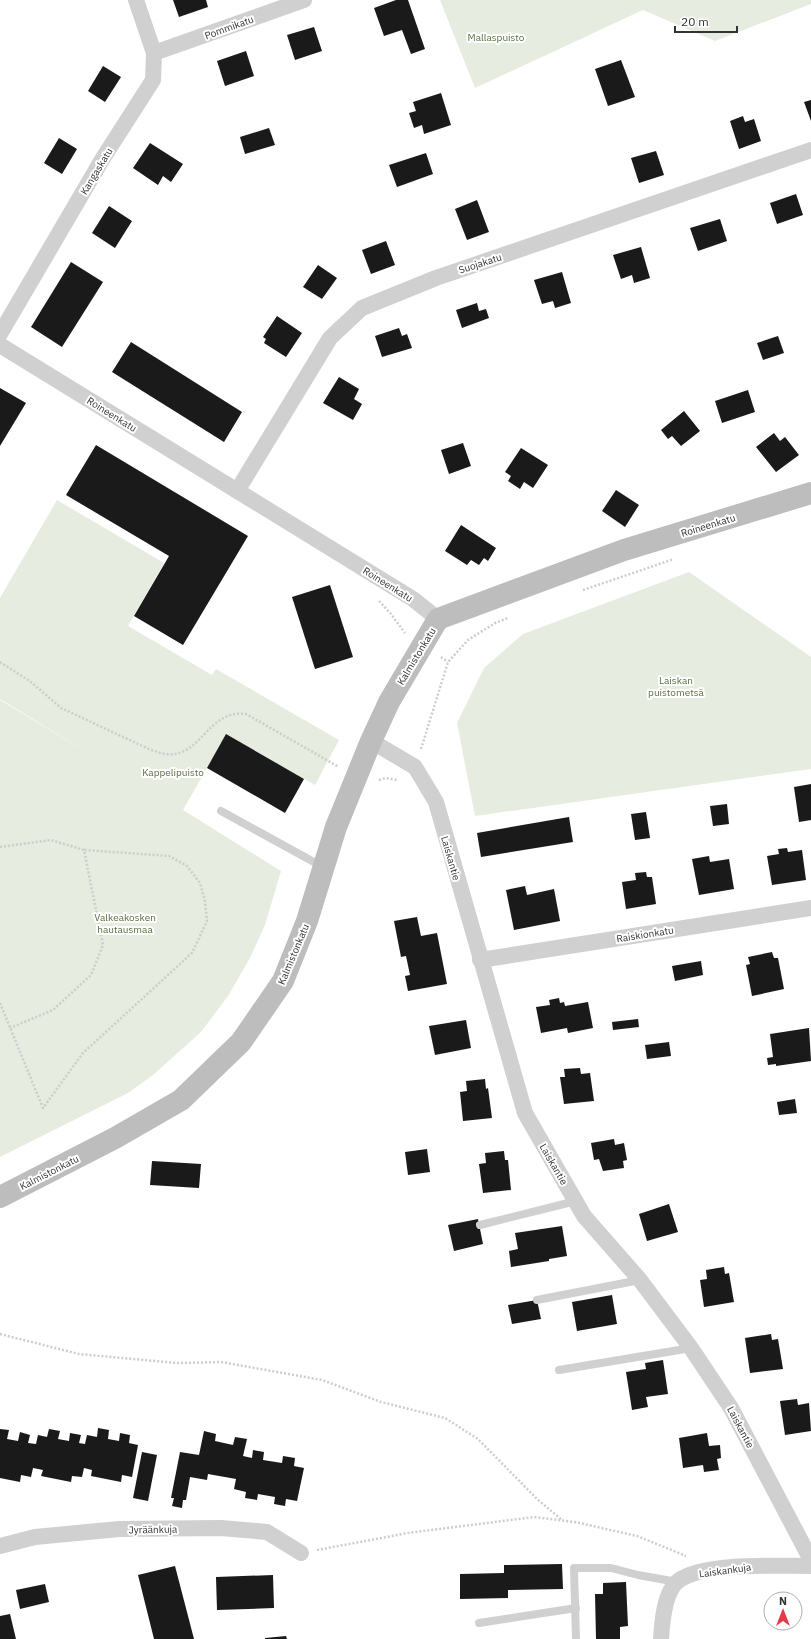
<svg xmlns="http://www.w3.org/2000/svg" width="811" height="1639" font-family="'IBM Plex Sans',sans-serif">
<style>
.green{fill:#e6ecdf}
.building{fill:#1a1a1a}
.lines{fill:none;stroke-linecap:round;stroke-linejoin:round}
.path{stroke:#cdcdcd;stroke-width:2.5;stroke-dasharray:2 2;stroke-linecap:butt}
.lane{stroke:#d0d0d0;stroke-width:8}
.street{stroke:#d0d0d0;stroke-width:16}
.secondary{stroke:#bdbdbd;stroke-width:22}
.labels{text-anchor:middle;stroke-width:4;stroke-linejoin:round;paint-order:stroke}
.street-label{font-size:10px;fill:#333;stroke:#fff}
.park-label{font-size:10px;fill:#56703f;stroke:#fff}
</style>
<rect width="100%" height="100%" fill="#fff"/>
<g class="green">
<polygon points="440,0 811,0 811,4 715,41 643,10 475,88"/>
<polygon points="57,500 164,563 128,626 212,675 216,669 339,740 315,785 226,735 183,810 281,871 265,925 250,958 228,996 201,1032 153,1075 128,1093 0,1157 0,700 98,759 0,699 0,598"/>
<polygon points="689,572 811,657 811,769 475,816 457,723 484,668 523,634"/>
</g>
<g class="building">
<polygon points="173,0 206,0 208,7 179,17"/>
<polygon points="396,0 408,0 425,49 411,54 402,30 384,36 374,8"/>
<polygon points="314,27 322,51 295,60 287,35"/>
<polygon points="246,51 254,76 225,86 217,61"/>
<polygon points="621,60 635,97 608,106 595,69"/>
<polygon points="103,66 121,77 105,102 88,91"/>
<polygon points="441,93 451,125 424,134 422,125 414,128 409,113 416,111 413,102"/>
<polygon points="811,100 811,121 804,102"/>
<polygon points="743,116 745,122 754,119 761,141 739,149 730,121"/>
<polygon points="269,128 275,145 245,154 240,137"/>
<polygon points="59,138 77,149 62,174 44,163"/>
<polygon points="150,143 183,164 171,182 163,176 158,185 133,168"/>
<polygon points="656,151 664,175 639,183 631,158"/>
<polygon points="426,153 433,174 397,187 389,165"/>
<polygon points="796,194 803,215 777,224 770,203"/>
<polygon points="477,200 489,232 467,240 455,209"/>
<polygon points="109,206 132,221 115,248 92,233"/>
<polygon points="720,219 727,241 698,251 690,228"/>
<polygon points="386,241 395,265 371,274 362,250"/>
<polygon points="641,247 650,278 634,283 632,275 621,279 613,255"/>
<polygon points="71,262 103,282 62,347 31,327"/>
<polygon points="318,265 337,278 322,299 303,287"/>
<polygon points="562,272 571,303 555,308 553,301 542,304 534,280"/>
<polygon points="477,303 479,311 486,309 489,318 462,328 456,310"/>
<polygon points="277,316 302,333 286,357 264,343 266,339 263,337"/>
<polygon points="399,328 402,336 407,334 412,348 382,357 375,336"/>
<polygon points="778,336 784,353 763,360 757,343"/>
<polygon points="131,342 242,412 224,442 112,372"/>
<polygon points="339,377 359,389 354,399 362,404 353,420 323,403"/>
<polygon points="0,388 26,403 0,446"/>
<polygon points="748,390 755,412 722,423 715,401"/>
<polygon points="684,411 700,431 681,446 672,436 668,439 661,430"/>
<polygon points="774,433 780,441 785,437 799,455 776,472 756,447"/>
<polygon points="463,443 471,466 449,474 441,450"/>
<polygon points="96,445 248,536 183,645 134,616 169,556 66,495"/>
<polygon points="521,448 548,465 533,488 524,482 520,489 508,481 511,476 505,472"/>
<polygon points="616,490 639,505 625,527 602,511"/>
<polygon points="461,525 496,548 488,561 484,558 479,565 471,560 467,565 445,551"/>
<polygon points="330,585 353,657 315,669 292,597"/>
<polygon points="226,734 304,779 285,813 207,768"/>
<polygon points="811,784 811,820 799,822 794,787"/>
<polygon points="727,804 729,824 713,826 710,806"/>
<polygon points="646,812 650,838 635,840 631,814"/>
<polygon points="569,817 573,842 481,857 477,833"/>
<polygon points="787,848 788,852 802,850 806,880 772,885 767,856 779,854 778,849"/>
<polygon points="709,856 710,862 729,859 734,889 699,895 692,859"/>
<polygon points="646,872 647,877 652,877 656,904 626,909 622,882 636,880 635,873"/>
<polygon points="525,886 527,895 554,889 560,921 514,930 506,890"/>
<polygon points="417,917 421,936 437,933 447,984 408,991 405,976 410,975 406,956 401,957 394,921"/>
<polygon points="772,952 774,958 778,958 784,989 752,996 746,965 750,964 748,957"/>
<polygon points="701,961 703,975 675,981 672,966"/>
<polygon points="559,998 560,1003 564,1002 565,1006 588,1002 593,1028 568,1033 567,1028 541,1033 536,1007 550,1005 549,1000"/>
<polygon points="638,1019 639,1027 613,1030 612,1022"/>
<polygon points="466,1020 471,1048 435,1055 429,1026"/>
<polygon points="809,1028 811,1061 776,1066 776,1064 768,1065 767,1058 773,1057 770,1034"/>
<polygon points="669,1042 671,1056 647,1059 645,1045"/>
<polygon points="580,1068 581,1074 590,1073 594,1101 564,1104 560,1077 565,1077 564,1069"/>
<polygon points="485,1079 486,1089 488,1088 492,1118 463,1121 460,1092 467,1091 466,1081"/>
<polygon points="795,1099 797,1113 779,1115 777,1102"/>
<polygon points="614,1139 615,1145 624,1143 627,1160 623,1161 624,1168 603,1171 599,1159 594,1160 591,1143"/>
<polygon points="427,1149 430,1172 408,1175 405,1152"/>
<polygon points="504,1151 505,1160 508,1160 511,1190 483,1193 479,1164 486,1163 485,1153"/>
<polygon points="152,1161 201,1164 199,1188 150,1185"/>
<polygon points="669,1204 678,1232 647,1241 639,1214"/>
<polygon points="478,1219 483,1244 454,1251 448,1225"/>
<polygon points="562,1226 567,1256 549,1259 549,1261 511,1267 509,1251 518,1249 515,1233"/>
<polygon points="724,1267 725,1274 729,1273 734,1302 704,1307 700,1280 707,1279 706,1270"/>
<polygon points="612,1295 617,1324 577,1331 572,1302"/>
<polygon points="537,1300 541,1319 512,1324 508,1305"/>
<polygon points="771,1334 772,1340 778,1339 783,1369 750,1373 745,1338"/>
<polygon points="663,1360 668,1394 646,1397 648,1407 632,1410 626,1372 646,1369 645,1363"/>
<polygon points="797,1399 798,1405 809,1403 811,1431 785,1435 780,1401"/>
<polygon points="98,1428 109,1430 108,1439 119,1441 120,1433 130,1435 129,1443 138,1445 132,1477 122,1475 121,1482 91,1476 92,1470 84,1468 82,1477 72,1476 71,1482 41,1476 43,1470 33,1468 31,1477 21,1475 20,1482 0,1478 0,1429 9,1430 7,1439 18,1441 20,1432 30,1435 28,1443 36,1444 38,1435 47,1437 49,1429 60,1431 58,1439 69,1441 70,1433 81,1435 79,1443 85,1444 87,1435 97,1437"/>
<polygon points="204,1431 216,1434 215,1441 233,1445 235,1437 247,1439 243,1456 252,1458 253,1450 264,1452 263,1460 282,1463 283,1456 295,1458 294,1466 304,1468 297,1501 286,1499 285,1506 274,1504 275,1497 258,1494 257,1500 245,1498 246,1492 234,1489 236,1479 208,1474 207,1480 190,1477 186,1500 183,1500 182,1508 172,1506 174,1498 171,1498 180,1452 199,1455"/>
<polygon points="707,1433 709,1446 720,1445 721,1458 717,1459 719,1470 704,1472 703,1465 683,1468 679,1438"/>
<polygon points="142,1452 157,1455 148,1501 133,1498"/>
<polygon points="562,1564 563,1589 508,1590 508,1598 460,1599 460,1574 504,1573 504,1565"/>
<polygon points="175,1566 194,1639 154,1639 138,1575"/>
<polygon points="273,1575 274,1608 217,1610 216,1577"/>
<polygon points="626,1582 628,1626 620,1627 620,1639 596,1639 595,1594 603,1594 603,1583"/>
<polygon points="45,1584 49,1602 20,1609 16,1590"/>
<polygon points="10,1614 16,1639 0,1639 0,1616"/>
<polygon points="286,1636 287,1639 265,1639 265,1638"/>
</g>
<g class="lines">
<g class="path">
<polyline points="583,590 674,559"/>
<polyline points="379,601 391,614 405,633"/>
<polyline points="441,657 448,662"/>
<path d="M0,662L31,682L61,708L151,750C156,751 161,754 166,754C202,758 207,709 246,714L339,767"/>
<polyline points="421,749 448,662 468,640 495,623 508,618"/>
<polyline points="379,780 386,778 397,780"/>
<polyline points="0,847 51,840 84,850 103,945 91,975 53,1010 10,1028"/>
<polyline points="0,1003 43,1108 83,1053 192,953 207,921 205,901 200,883 187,866 169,856 84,850"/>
<polyline points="0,1334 79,1354 177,1363 221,1362 322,1380 381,1402 445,1418 478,1439 537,1499 562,1520"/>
<polyline points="317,1550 408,1533 534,1517 575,1522 637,1536 686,1556"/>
</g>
<g class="lane">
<polyline points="221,811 323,867"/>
<polyline points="480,1225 576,1201"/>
<polyline points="537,1300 640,1280"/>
<polyline points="559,1370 691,1348"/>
<polyline points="479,1623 576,1608"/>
<polyline points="576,1639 574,1568 611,1568 638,1575 677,1582"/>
</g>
<g class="street">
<polyline points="154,53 304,0"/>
<polyline points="0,334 103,158 153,80 154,53 136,0"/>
<polyline points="0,345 413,599 438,619"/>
<polyline points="237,491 330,338 362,308 436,278 811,150"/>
<polyline points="371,741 415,767 436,802 525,1113 584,1216 640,1280 691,1348 731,1408 811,1560"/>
<polyline points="480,960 811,908"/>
<polyline points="0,1546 35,1537 119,1529 221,1528 267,1532 301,1553"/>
<path d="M661,1639C662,1623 664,1592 678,1581C704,1562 778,1566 811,1566"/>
</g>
<polyline class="secondary" points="0,1197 115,1138 181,1100 241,1042 283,981 307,921 336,827 371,741 389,702 438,619 624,550 811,493"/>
</g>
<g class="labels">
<g class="street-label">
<text transform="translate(229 27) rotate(-20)" y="4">Pommikatu</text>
<text transform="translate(96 171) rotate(-59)" y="4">Kangaskatu</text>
<text transform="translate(480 263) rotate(-18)" y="4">Suojakatu</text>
<text transform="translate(112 414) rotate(32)" y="4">Roineenkatu</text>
<text transform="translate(708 525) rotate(-17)" y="4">Roineenkatu</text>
<text transform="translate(388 584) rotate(32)" y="4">Roineenkatu</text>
<text transform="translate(416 656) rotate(-59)" y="4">Kalmistonkatu</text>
<text transform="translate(451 858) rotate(74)" y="4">Laiskantie</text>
<text transform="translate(645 934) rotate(-9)" y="4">Raiskionkatu</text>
<text transform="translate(293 954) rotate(-67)" y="4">Kalmistonkatu</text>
<text transform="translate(554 1164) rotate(60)" y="4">Laiskantie</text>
<text transform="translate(49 1172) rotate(-27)" y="4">Kalmistonkatu</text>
<text transform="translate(741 1427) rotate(62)" y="4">Laiskantie</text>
<text transform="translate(153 1529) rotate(-1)" y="4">Jyräänkuja</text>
<text transform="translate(725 1570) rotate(-8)" y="4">Laiskankuja</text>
</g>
<g class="park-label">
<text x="496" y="41">Mallaspuisto</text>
<text x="676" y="684">Laiskan<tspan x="676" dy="12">puistometsä</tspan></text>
<text x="173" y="776">Kappelipuisto</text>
<text x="125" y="921">Valkeakosken<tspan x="125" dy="12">hautausmaa</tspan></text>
</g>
</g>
<g transform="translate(783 1611)"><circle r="19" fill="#ffffff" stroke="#adadad"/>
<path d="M0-3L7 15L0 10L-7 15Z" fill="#e63946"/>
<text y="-6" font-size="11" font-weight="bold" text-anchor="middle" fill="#333333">N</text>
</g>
<path d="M675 26v6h62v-6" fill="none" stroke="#333333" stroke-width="2"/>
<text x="681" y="26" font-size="12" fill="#333333" stroke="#ffffff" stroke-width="3" paint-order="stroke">20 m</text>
</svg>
